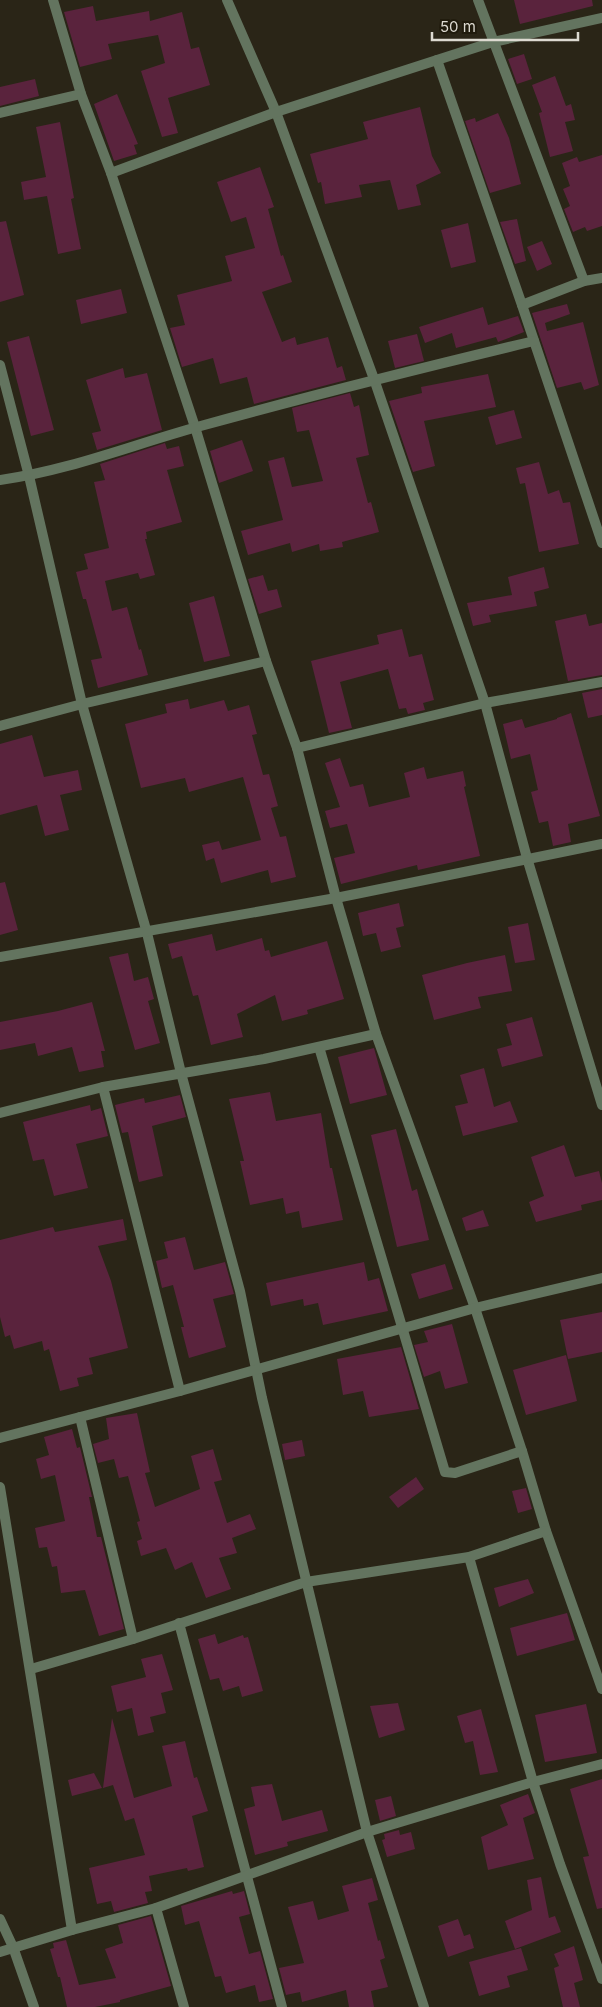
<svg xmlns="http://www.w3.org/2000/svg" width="602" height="2007" font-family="Inter,sans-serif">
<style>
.building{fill:#5a233d}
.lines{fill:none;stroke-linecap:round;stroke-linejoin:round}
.minor{stroke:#63745f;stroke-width:10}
</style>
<rect width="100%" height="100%" fill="#2a2517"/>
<g class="building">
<polygon points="514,0 592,0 593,6 520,24"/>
<polygon points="93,6 96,21 149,11 150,21 182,12 191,49 199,47 210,85 168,98 178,133 162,137 141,71 165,63 158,35 108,44 112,59 80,67 64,12"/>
<polygon points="524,54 532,79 517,84 508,59"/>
<polygon points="555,76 566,106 571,104 575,120 565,122 573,151 550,157 539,113 542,112 532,85"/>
<polygon points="35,79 39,96 0,106 0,87"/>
<polygon points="117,94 138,144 134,145 137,154 114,161 94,104"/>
<polygon points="420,107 432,156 441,173 416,185 421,205 398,210 390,180 359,185 362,197 325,204 321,182 318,183 310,154 368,139 363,122"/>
<polygon points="498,113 509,138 521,184 490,193 465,121 475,118 476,122"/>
<polygon points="60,122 74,198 71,199 81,249 58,254 47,196 24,200 21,182 46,177 36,127"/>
<polygon points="602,155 602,226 587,231 585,227 573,232 564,209 570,206 563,189 570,186 562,163 577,157 579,162"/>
<polygon points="260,167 274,207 268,209 281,256 283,255 292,282 262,292 282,342 295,337 297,345 328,337 337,368 342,366 346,380 254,404 247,377 220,384 213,358 182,367 170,328 185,325 177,295 232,281 225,256 255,248 246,217 231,222 217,182"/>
<polygon points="517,219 526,261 515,264 500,222"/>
<polygon points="6,221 24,295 0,302 0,222"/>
<polygon points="468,223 476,262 451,268 441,230"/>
<polygon points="542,241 552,264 537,271 527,247"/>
<polygon points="121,289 127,313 81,324 76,300"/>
<polygon points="567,304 570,314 545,323 547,331 583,322 599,385 584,390 581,382 557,388 532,313"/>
<polygon points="483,307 488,325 518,316 524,332 498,342 496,337 456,348 452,333 425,343 419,327"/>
<polygon points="417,334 424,361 395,368 388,341"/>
<polygon points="29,336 54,430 31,436 7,342"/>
<polygon points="123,368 125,378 147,373 162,430 97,450 92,433 101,431 86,380"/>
<polygon points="488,374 496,407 424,421 435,466 413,472 389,401 422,393 421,387"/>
<polygon points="350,393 354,407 359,405 369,455 356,458 368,503 371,502 379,532 342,542 343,547 320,551 319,544 292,552 290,543 248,555 241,531 283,520 268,461 284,457 292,487 323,481 309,430 297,432 292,408"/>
<polygon points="514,410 522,438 496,445 488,417"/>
<polygon points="242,440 253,471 219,483 210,451"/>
<polygon points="165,443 167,449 179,446 184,466 167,470 182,522 146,532 147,539 145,539 155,575 140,579 138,573 105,581 112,611 127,607 139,650 141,649 148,675 98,688 91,660 102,658 86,599 83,599 76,572 88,569 84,554 109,548 94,482 105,480 100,464"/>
<polygon points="539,462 548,494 559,490 563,503 570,502 579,544 539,552 525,483 520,484 516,468"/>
<polygon points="544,567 549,588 534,592 537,606 489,615 491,622 473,626 467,603 512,595 508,577"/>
<polygon points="263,575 268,591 277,589 282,607 259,614 248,579"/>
<polygon points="214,596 230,656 204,662 189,603"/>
<polygon points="586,614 589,626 602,623 602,675 568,681 555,621"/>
<polygon points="402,629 409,657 422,654 434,700 423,703 425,710 408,714 406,708 399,709 388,669 340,682 352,728 329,733 311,661 379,644 377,635"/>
<polygon points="602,689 602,715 588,718 582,693"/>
<polygon points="188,699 190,709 224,700 228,711 249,705 257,734 252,735 263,775 269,774 278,806 271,808 280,837 286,836 296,877 271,883 268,870 221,883 214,858 206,861 202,845 219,841 222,850 261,840 243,777 189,792 185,778 141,788 125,724 167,713 165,704"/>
<polygon points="571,713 600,816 568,824 571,842 553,846 548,821 539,823 531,792 538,790 530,754 511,759 503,724 522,719 525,728 557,719 557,718"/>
<polygon points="32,735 44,777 78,770 82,790 60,795 69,830 45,836 37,805 0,815 0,744"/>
<polygon points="340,758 350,787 363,784 369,807 410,797 404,773 424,767 427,779 463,771 466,786 464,787 480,856 418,870 417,865 341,884 334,858 355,853 347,824 330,828 325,811 340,807 325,763"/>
<polygon points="5,882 18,930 0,935 0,883"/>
<polygon points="399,903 404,926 396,928 401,947 381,952 376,933 363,936 358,913"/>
<polygon points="528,923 535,960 515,963 508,927"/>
<polygon points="212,934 216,951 262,938 265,951 269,950 271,957 327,941 344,999 307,1010 308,1014 282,1021 275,995 237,1014 243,1037 211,1045 198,995 193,996 182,956 172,959 168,944"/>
<polygon points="128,953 134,981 148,977 154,999 148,1001 160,1043 135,1050 109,957"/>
<polygon points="505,955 512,991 478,997 481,1008 434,1020 422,975 467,963"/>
<polygon points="92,1002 105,1051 101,1051 104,1067 79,1072 72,1047 38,1056 35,1043 0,1050 0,1022 58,1011"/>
<polygon points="532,1017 543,1056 502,1067 497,1049 512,1045 506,1024"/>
<polygon points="374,1048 387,1095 350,1104 338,1057"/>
<polygon points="484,1068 494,1107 510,1101 518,1122 463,1136 455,1106 468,1103 460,1075"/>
<polygon points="270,1092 276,1121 321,1113 330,1168 332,1168 343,1220 302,1228 299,1211 286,1214 283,1198 250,1205 240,1161 244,1161 229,1099"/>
<polygon points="180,1095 186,1117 152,1126 163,1176 139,1182 128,1132 122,1133 115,1105 144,1098 145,1103"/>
<polygon points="90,1105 91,1111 101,1108 108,1136 76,1144 88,1188 54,1196 44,1159 33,1161 23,1122"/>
<polygon points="396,1129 412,1191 417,1189 429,1240 397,1247 371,1135"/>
<polygon points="564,1145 575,1177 599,1171 602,1183 602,1200 581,1205 582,1210 536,1222 529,1202 544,1196 531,1157"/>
<polygon points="483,1210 489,1226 466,1231 462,1218"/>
<polygon points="123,1219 127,1240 98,1246 111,1281 128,1348 89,1358 93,1374 77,1378 79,1386 60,1391 49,1349 44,1351 42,1341 14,1349 10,1335 5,1337 0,1317 0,1240 53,1227 55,1232"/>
<polygon points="185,1237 194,1270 225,1262 234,1294 213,1299 226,1347 189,1358 181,1327 184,1327 173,1285 162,1288 156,1261 168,1258 164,1242"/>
<polygon points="364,1262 368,1281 379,1278 388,1311 323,1325 318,1303 304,1306 303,1299 271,1306 266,1283"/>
<polygon points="445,1264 453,1289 419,1299 411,1274"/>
<polygon points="602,1312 602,1352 568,1359 560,1320"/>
<polygon points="452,1324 468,1383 445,1389 440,1371 424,1377 414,1345 428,1342 424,1331"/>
<polygon points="401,1347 419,1409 369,1417 363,1391 343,1395 337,1359"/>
<polygon points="566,1355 577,1401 526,1415 513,1370"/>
<polygon points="137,1413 150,1472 145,1473 155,1507 200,1489 191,1456 213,1449 222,1480 214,1482 227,1523 250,1514 256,1529 232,1538 237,1553 219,1558 231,1589 206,1598 192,1562 175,1570 166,1548 141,1556 137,1541 142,1539 137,1522 140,1521 128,1476 119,1478 114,1459 98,1463 93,1444 109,1439 106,1418"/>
<polygon points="72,1429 77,1448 80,1447 92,1497 89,1497 97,1537 101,1537 124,1629 99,1636 85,1590 61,1593 57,1566 52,1567 47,1547 39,1548 35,1528 65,1521 55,1475 41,1479 36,1459 49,1455 44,1437"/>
<polygon points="302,1440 305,1456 285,1460 282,1444"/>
<polygon points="416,1477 424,1489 398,1508 389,1497"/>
<polygon points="526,1488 532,1509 518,1513 512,1491"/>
<polygon points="528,1579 534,1593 499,1607 494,1588"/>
<polygon points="567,1613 575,1640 517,1656 510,1628"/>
<polygon points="215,1634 218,1644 243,1635 244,1638 248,1637 263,1691 242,1697 239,1686 223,1691 219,1678 210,1680 198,1639"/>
<polygon points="162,1654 173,1690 161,1693 166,1713 150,1717 154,1732 138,1736 132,1708 117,1712 111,1686 146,1677 141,1659"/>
<polygon points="398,1703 405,1730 379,1738 370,1706"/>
<polygon points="586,1704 597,1753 545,1762 535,1715"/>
<polygon points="481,1709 498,1772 480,1775 473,1741 465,1743 457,1716"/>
<polygon points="112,1718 134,1798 172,1786 162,1746 185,1741 194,1778 197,1777 208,1811 192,1816 204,1867 188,1871 187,1868 149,1876 152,1891 145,1892 148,1903 114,1912 111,1901 97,1904 89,1868 145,1855 134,1818 125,1821 113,1785 103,1788"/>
<polygon points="94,1773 102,1788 72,1796 68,1780"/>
<polygon points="602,1779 602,1908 597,1909 583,1857 589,1856 570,1789"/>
<polygon points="272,1784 282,1821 322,1810 328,1831 287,1842 288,1846 255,1855 244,1809 255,1806 251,1787"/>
<polygon points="528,1794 535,1813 523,1818 534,1859 488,1870 481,1837 508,1825 500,1805"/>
<polygon points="391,1796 396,1816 380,1821 375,1800"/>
<polygon points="399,1830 400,1835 411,1832 415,1849 387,1857 382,1840 385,1839 384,1834"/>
<polygon points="541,1877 549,1918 555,1916 561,1932 515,1949 505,1921 532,1910 527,1880"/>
<polygon points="372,1878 378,1900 368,1903 378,1941 380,1940 385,1958 380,1960 388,1987 371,1991 374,2007 349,2007 346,1990 302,2002 300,1992 286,1995 279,1968 304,1963 288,1907 313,1901 318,1920 349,1911 342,1886"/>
<polygon points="232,1891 233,1894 244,1891 250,1914 239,1917 249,1954 260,1951 273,1999 259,2002 255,1985 226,1993 221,1976 215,1977 199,1921 185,1925 181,1906"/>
<polygon points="151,1916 171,1986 120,2000 120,2002 95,2007 67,2007 60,1977 58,1977 50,1949 54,1948 53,1943 66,1940 79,1985 116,1978 105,1949 123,1943 118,1925"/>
<polygon points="458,1919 464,1936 470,1934 474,1948 448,1957 438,1926"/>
<polygon points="574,1946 583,1980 574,1983 580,2007 563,2007 554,1968 559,1966 554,1954"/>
<polygon points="521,1948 528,1970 507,1976 510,1987 479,1996 469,1962"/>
</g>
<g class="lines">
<g class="minor">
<polyline points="53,0 81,94 111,173 195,427 266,661 297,748 336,898 376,1034 475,1308 522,1451 546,1531 602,1689"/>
<polyline points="227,0 276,112 374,379 485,703 527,858 602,1105"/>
<polyline points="478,0 584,281"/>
<polyline points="437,60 522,305 602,543"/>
<polyline points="0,113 81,94"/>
<polyline points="111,173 276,112 437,60 493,42 602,18"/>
<polyline points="522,305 584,281 602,278"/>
<polyline points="0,365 29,476 82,704 147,933 181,1073 240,1291 262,1398 367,1832 424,2007"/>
<path d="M0,480C67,471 132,445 197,427C309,396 421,368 534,341"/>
<polyline points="0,726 82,704 266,661"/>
<polyline points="297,748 485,703 602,682"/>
<polyline points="0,957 336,898 602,844"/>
<polyline points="319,1047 445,1472 455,1473 522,1451"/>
<polyline points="103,1087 180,1391"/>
<polyline points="0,1113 103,1087 264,1059 376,1034"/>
<polyline points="80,1417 133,1639"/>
<polyline points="0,1438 180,1391 475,1308 602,1278"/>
<polyline points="0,1487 72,1930"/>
<polyline points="469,1557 533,1782 560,1864 602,1979"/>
<polyline points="179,1623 282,2007"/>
<polyline points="31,1669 133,1639 306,1582 469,1557 546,1531"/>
<polyline points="156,1908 184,2007"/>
<polyline points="0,1919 13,1947 34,2007"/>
<polyline points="0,1952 72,1930 156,1908 367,1832 533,1782 602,1764"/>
</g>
</g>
<path d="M432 32v8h146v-8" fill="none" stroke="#dddad1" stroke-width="2.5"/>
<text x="440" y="32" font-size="15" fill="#dddad1" stroke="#201b0d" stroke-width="4" paint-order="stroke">50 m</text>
</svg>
